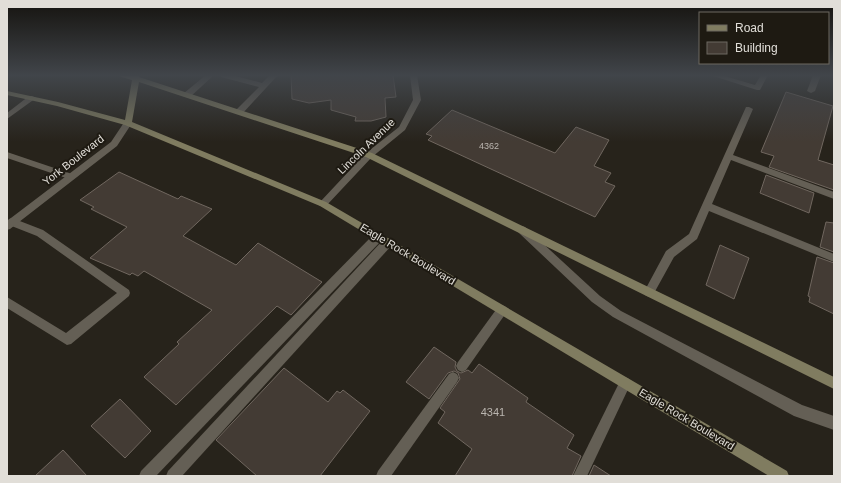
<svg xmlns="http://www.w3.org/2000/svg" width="841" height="483" font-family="Helvetica,sans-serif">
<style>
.building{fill:#433b34;stroke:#70675f}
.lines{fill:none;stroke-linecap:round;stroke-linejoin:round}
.service{fill:#645f55;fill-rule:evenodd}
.minor{fill:#645f55;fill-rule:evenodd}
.tertiary{fill:#645f55;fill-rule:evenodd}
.secondary{fill:#807c60;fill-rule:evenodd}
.labels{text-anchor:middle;stroke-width:4;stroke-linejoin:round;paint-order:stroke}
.number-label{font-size:9px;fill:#bab5af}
.street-label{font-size:11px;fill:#e1ded8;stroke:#1e1a12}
.near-number-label{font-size:11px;fill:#bab5af}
</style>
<rect width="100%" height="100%" fill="#27231b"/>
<g class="building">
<polygon points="291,75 393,75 396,97 385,98 386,117 371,121 355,121 356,117 331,110 331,100 309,103 292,99"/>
<polygon points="786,92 833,106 818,160 834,165 834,190 769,167 774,156 761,152"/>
<polygon points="452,110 555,153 576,127 609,140 594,166 611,173 605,182 615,186 595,217 428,140 432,136 426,134"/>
<polygon points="119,172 178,199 181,196 212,209 183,236 236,265 258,243 322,282 291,315 277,306 176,405 144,377 179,344 177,342 212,310 144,271 138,276 132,273 130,275 90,258 127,227 91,209 94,207 80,200"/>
<polygon points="766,175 814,193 809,213 760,193"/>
<polygon points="826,222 834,223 834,252 820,247"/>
<polygon points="720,245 749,258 734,299 706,285"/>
<polygon points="817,257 834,263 834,314 809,302 810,297 808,296"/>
<polygon points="434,347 456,362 455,367 457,371 461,373 468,370 472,373 479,364 528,398 526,402 574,435 567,448 581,456 572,476 455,476 472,449 438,423 445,412 440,408 460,379 458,373 454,371 448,373 429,399 406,382"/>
<polygon points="284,368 328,402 337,391 340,393 343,390 370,411 320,476 257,476 216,440"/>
<polygon points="120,399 151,431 125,458 91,426"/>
<polygon points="63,450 87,476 35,476"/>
<polygon points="594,465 611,476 589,476"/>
</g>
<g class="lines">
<g class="service">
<polygon points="206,75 214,75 190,97 184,97 184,93"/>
<polygon points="221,75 232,75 262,83 270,75 278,75 242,114 239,114 235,112 236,110 259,87 221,77"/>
<polygon points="710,75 721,75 755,85 761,75 768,75 760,90 757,90"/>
<polygon points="813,75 821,75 815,91 811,93 807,91"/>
<polygon points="29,96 32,96 36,98 7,119 7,113"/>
<polygon points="746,107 749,107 753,109 733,155 834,192 834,199 731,160 712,204 834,254 834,262 709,211 697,239 674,257 653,295 649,297 645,295 644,292 666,251 689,234"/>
<polygon points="7,152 75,175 76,177 72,180 7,158"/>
<polygon points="12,218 43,230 129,290 130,293 129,296 71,344 67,345 7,308 7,297 66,333 117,293 37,236 9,225 7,222 9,219"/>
<polygon points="522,226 525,227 600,296 621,311 802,405 834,416 834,430 794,416 613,317 592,302 519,233 517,230 519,227"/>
<polygon points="378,233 382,234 383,237 382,240 156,476 139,476 141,471 374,234"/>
<polygon points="388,238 392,239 393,242 392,245 182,476 166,476 168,471 384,239"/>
<polygon points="502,305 506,307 508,310 506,313 466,370 462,372 458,370 456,366 458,362 498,307"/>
<polygon points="453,372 457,374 459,378 457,382 391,476 376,476 378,471 449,374"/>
<polygon points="625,377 629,379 631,383 587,476 573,476 621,379"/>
</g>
<polygon class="minor" points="410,75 417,75 421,100 405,130 372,157 326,206 320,206 318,204 320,202 366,153 399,127 413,100"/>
<polygon class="tertiary" points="125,121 131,121 132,123 117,146 10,229 7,230 7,221 111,142"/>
<polygon class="secondary" points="115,75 139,75 139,77 372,153 834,377 834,389 366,157 139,82 132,122 326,202 787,471 789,476 769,476 320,206 125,125 57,106 7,95 7,91 58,102 125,120 132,80"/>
</g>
<linearGradient id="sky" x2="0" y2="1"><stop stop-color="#15130f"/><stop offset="0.53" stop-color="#41454a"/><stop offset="1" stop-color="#41454a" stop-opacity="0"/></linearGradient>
<rect width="841" height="142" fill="url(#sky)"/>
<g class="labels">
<g class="number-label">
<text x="489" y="149">4362</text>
</g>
<g class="street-label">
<text transform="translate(366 146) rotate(-44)" y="4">Lincoln Avenue</text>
<text transform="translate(73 160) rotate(-38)" y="4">York Boulevard</text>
<text transform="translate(408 254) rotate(31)" y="4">Eagle Rock Boulevard</text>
<text transform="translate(687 419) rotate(31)" y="4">Eagle Rock Boulevard</text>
</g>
<g class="near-number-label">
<text x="493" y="416">4341</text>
</g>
</g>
<rect width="841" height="483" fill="none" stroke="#e1ded8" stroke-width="16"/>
<rect x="699" y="12" width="130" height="52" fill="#1e1a12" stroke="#6c6861"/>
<rect x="707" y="25" width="20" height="6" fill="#807c60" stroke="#6c6861"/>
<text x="735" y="32" font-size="12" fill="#e1ded8">Road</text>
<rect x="707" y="42" width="20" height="12" fill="#433b34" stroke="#6c6861"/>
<text x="735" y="52" font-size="12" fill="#e1ded8">Building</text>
</svg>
